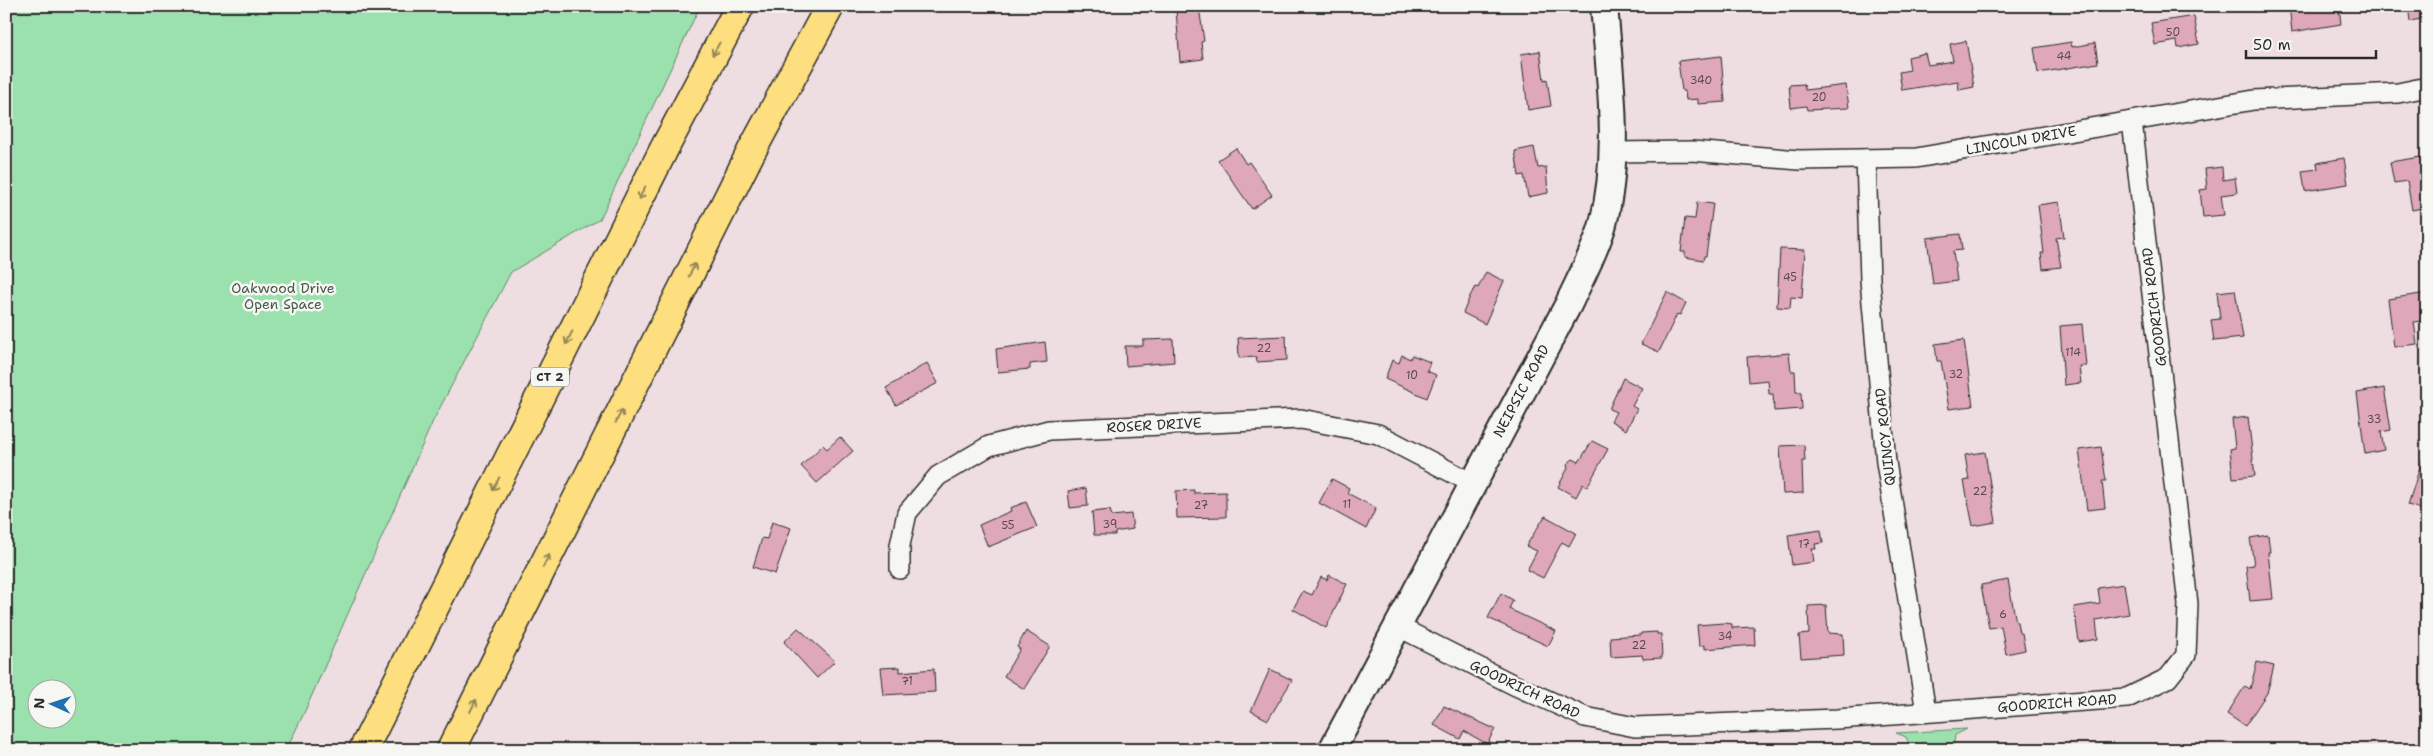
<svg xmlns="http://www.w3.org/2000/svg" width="2433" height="756" font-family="'Shantell Sans',sans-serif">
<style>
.green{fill:#9be1ae;stroke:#63866c;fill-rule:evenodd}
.building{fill:#dea7ba;stroke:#2b2b2b}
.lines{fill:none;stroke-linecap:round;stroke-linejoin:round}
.street-casing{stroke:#2b2b2b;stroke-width:22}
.secondary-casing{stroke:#2b2b2b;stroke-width:30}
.highway-casing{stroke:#2b2b2b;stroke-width:31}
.street{stroke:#f6f6f2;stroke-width:19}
.secondary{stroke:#f6f6f2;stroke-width:26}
.highway{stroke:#fedf80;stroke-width:28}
.oneway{stroke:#948556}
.labels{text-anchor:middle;stroke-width:5;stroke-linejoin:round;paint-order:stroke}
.number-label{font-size:11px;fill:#584a4f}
.shield{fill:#f6f6f2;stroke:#686867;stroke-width:1}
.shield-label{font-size:12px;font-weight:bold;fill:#2b2b2b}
.street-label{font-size:14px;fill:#2b2b2b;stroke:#f6f6f2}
.park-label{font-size:14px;fill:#47584c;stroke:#f6f6f2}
</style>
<rect width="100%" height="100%" fill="#efdee1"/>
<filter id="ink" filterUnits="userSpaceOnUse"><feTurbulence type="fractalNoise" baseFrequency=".02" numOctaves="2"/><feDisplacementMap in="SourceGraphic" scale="10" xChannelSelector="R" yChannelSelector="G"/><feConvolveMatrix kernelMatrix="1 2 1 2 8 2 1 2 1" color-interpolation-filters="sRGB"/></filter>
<g filter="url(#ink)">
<g class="green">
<path d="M6,6H700L600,219L511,272L433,421L305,711L286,750H6ZM38,688H68V718H38Z"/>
<polygon points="1967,729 1955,735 1953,750 1912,750 1906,737 1896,733"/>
</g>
<g class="building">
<polygon points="2289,6 2339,6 2341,24 2292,32"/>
<polygon points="2408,6 2427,6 2427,18 2410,21"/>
<polygon points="1199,7 1204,41 1201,42 1203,59 1180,62 1176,10"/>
<polygon points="2194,16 2199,44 2178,48 2177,41 2155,45 2151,23"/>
<polygon points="1966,41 1974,87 1959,90 1958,81 1902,90 1899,72 1910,70 1908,57 1925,53 1928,65 1953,61 1950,44"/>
<polygon points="2071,42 2072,47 2095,43 2098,63 2038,73 2034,48"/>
<polygon points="1540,51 1544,80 1547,79 1551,106 1528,110 1521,54"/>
<polygon points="1721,56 1725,102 1698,104 1698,99 1686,100 1685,91 1682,91 1678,61"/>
<polygon points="1804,84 1805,90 1846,85 1849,108 1807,110 1806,106 1791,108 1789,85"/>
<polygon points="1534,147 1538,168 1546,167 1548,193 1528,197 1524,175 1519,176 1515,151"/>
<polygon points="1236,148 1246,164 1249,162 1272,195 1252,209 1218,160"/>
<polygon points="2420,157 2427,184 2427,207 2412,210 2407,181 2394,183 2390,162"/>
<polygon points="2344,158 2348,184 2305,191 2302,171 2318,169 2317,163"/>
<polygon points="2222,167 2223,180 2235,178 2237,193 2221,195 2224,215 2203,217 2200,190 2207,189 2205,169"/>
<polygon points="1697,202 1713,204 1706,256 1704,256 1703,260 1685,257 1685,252 1681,252 1685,218 1695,219"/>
<polygon points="2059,202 2064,237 2056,238 2061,267 2043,269 2041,253 2044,253 2038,205"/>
<polygon points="1960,234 1962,250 1953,251 1957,281 1933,284 1927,238"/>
<polygon points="1780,249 1805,250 1802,298 1791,297 1790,308 1777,307"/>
<polygon points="1486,272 1504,281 1485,324 1463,313 1471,294 1476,287 1478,288"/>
<polygon points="2235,290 2243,338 2214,341 2211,320 2220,319 2217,292"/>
<polygon points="1667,292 1686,303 1680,315 1677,314 1659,352 1641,344"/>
<polygon points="2427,293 2427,320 2414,322 2417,344 2394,347 2388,299"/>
<polygon points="2082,324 2086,366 2079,366 2081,383 2064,385 2060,326"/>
<polygon points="1286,336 1287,360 1257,362 1256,357 1239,358 1238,338"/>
<polygon points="1173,339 1174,362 1126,366 1125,346 1143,346 1143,340"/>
<polygon points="1964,340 1973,406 1949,409 1941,361 1937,361 1935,344"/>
<polygon points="1045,342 1047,362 1030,364 1030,369 998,372 996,349"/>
<polygon points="1789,353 1791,371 1795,371 1796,392 1801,392 1802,409 1774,411 1773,394 1769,394 1768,380 1749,382 1747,357"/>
<polygon points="1402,355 1410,359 1412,355 1430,362 1427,371 1436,375 1427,398 1385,379 1392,360 1399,363"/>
<polygon points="927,363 938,383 896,405 886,388"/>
<polygon points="1623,378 1642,388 1632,406 1637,409 1626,430 1611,421 1616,412 1609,409"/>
<polygon points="2384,388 2391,430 2381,432 2384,450 2365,454 2357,393"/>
<polygon points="2248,417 2255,476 2233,478 2230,449 2235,448 2232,419"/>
<polygon points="840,437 853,451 817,483 801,466 823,445 827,449"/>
<polygon points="1592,441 1608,449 1587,487 1583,484 1576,497 1558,487 1568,468 1567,464 1573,459 1579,462"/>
<polygon points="1804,445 1805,461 1802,461 1803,493 1783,494 1780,446"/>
<polygon points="2101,447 2106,481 2102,481 2105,508 2087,510 2079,450"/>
<polygon points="1985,452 1996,522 1973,526 1964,481 1969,480 1965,455"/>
<polygon points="2424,454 2427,455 2427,511 2408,505"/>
<polygon points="1332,479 1349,488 1347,493 1376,508 1366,529 1319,503"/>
<polygon points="1086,488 1088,506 1070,508 1068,491"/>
<polygon points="1194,490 1194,493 1226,492 1226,517 1177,518 1176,491"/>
<polygon points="1026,502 1037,527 988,547 979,525 1011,511 1010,508"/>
<polygon points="1110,510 1112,516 1131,514 1133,529 1115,532 1115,535 1094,535 1092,512"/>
<polygon points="1545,516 1576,533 1569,546 1562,542 1543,578 1527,570 1537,551 1526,546"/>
<polygon points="772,522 791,528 775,574 753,567 762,538 767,539"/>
<polygon points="1821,530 1823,543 1815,544 1816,549 1812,549 1814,562 1792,565 1788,535"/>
<polygon points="2268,535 2270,552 2268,552 2273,599 2250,601 2246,566 2254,565 2250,538"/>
<polygon points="1329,575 1347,584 1326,628 1293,609 1303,591 1312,595 1321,577 1327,580"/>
<polygon points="2008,580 2016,622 2017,622 2019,633 2022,633 2025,650 2006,654 2001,626 1989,628 1981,585"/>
<polygon points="2124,584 2129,614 2096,620 2098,639 2079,642 2074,607 2100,603 2098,588"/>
<polygon points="1501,593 1513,600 1509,609 1556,631 1548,646 1488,618"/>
<polygon points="1826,605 1828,633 1843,634 1844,655 1801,658 1799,635 1809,634 1808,606"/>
<polygon points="1724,623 1732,624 1732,628 1754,627 1755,645 1705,649 1705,645 1699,646 1697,625"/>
<polygon points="798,628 835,661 817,678 784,642"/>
<polygon points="1026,631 1050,646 1024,689 1004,676 1020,649 1017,647"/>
<polygon points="1657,632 1657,634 1661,634 1662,658 1643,659 1642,655 1611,657 1610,637 1641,635 1641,633"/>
<polygon points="2257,662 2274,666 2267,693 2245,726 2227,714 2245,686 2250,689"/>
<polygon points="900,667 900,672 934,669 935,692 883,695 880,668"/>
<polygon points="1270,669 1292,680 1268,720 1251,711"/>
<polygon points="1444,706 1495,729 1487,744 1464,731 1460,739 1434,725"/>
</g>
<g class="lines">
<defs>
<g id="street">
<polyline points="1613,152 1692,151 1799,160 1916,158 2254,100 2398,93 2427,87"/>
<polyline points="1866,159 1870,280 1886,462 1926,712"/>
<polyline points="900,569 900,545 907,513 938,476 989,446 1049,430 1301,419 1378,434 1472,483"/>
<polyline points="1397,626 1514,685 1585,717 1635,727 1837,719 2127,698 2168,678 2186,655 2188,604 2132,121"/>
</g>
<path id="secondary" d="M1332,750L1568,305C1580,279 1595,252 1603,224C1621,153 1610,78 1604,6"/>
<g id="highway">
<polyline points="363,750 664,149 740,6"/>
<polyline points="451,750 751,152 830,6"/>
</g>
</defs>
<use href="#street" class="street-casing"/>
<use href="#secondary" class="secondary-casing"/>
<use href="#highway" class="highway-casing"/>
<use href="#street" class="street"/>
<use href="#secondary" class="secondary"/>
<use href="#highway" class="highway"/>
</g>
<defs><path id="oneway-shaft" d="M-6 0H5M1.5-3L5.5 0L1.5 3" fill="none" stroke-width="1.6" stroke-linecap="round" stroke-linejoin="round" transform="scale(1.25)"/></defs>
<g class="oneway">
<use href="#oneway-shaft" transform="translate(716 49) rotate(119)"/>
<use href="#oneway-shaft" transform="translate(642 193) rotate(117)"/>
<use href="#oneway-shaft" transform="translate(692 270) rotate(-63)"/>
<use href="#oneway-shaft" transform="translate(569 338) rotate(117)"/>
<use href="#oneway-shaft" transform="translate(619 416) rotate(-63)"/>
<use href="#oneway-shaft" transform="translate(496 484) rotate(117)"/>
<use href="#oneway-shaft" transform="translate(546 561) rotate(-63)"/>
<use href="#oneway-shaft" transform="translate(473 706) rotate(-63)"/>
</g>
</g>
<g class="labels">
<g class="number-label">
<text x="2173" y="36">50</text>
<text x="2064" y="60">44</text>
<text x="1701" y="84">340</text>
<text x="1819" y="101">20</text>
<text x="1790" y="281">45</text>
<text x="1264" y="352">22</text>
<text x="2073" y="356">114</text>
<text x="1956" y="378">32</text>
<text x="1412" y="379">10</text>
<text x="2374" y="423">33</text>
<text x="1980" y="495">22</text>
<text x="1347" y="508">11</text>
<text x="1201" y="509">27</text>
<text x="1110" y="528">39</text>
<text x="1008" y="529">55</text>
<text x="1804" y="548">17</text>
<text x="2003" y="618">6</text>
<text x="1725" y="640">34</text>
<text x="1639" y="649">22</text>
<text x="907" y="685">71</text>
</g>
<rect class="shield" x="531" y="367.5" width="38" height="19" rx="4"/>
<g class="shield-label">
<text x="550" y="381">CT 2</text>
</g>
<g class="street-label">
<text transform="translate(2021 140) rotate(-10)" y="5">LINCOLN DRIVE</text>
<text transform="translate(2154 307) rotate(-97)" y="5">GOODRICH ROAD</text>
<text transform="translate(1521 391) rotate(-62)" y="5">NEIPSIC ROAD</text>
<text transform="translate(1154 425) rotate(-3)" y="5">ROSER DRIVE</text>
<text transform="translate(1885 437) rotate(-96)" y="5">QUINCY ROAD</text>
<text transform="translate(1525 689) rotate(25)" y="5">GOODRICH ROAD</text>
<text transform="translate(2057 703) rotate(-4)" y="5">GOODRICH ROAD</text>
</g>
<g class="park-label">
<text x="283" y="293">Oakwood Drive<tspan x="283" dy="16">Open Space</tspan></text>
</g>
</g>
<rect width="2433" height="756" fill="none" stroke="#f6f6f2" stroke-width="25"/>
<rect x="12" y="12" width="2408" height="731" fill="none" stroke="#2b2b2b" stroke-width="2" filter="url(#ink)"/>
<g transform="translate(52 704) rotate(273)"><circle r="24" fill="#f6f6f2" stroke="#a5a5a2"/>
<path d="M0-4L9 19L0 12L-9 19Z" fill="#1f6fb2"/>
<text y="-8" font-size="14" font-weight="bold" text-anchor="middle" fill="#2b2b2b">N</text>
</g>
<path d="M2246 50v8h130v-8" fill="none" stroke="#2b2b2b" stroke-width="2.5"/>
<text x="2253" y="50" font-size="15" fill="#2b2b2b" stroke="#f6f6f2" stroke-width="4" paint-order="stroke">50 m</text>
</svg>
